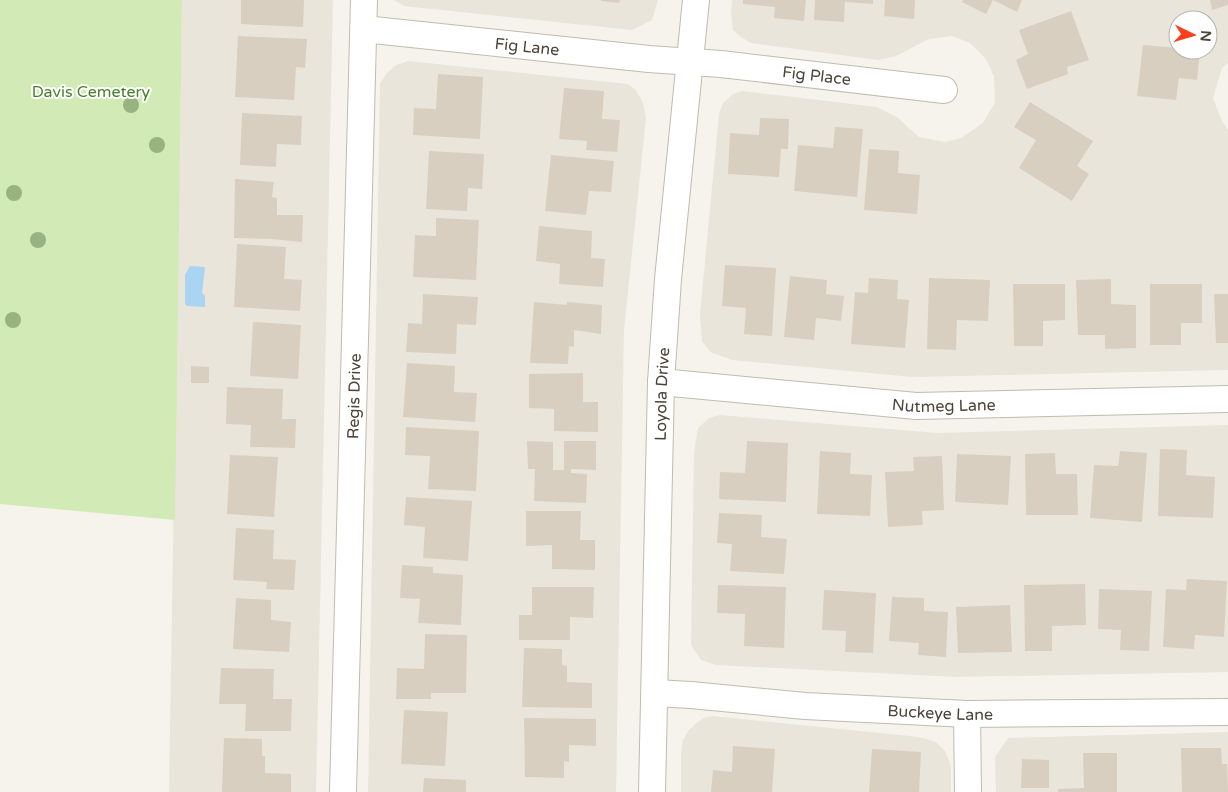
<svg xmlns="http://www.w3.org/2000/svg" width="1228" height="792" font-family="'Varela Round',sans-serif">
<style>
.residential{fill:#eae5da;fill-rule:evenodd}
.green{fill:#d2eab5}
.water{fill:#a9d4f2}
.building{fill:#d8cfc1}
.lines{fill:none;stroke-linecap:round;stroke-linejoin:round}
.minor-casing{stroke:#c2bbae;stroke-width:28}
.minor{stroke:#fff;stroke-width:26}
.tree{fill:#97b381}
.labels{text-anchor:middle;stroke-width:4;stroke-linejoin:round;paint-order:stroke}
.street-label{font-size:16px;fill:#4b4439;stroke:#fff}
.park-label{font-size:16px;fill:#4a7f2a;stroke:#fff}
</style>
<rect width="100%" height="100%" fill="#f6f3ec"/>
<g class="residential">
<polygon points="182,0 333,0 316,792 169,792"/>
<polygon points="394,0 658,0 652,20 632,30 404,6"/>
<path d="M732,0H1228V63L1222,68L1213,98L1222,121L1228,130V370L912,377L732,360L710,352L702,341L700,314L719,114L723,103L733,94L742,91L877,107L897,117L919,137L945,142L961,138L983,123L995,102L994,77L986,59L970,43L952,36L929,39L896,56L878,60L751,43L741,37L733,30L731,14ZM1178,20H1208V50H1178Z"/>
<polygon points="408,61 628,84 636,90 643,103 646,118 624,330 616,792 368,792 380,84 386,74 396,65"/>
<polygon points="720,415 938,433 1228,425 1228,672 956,677 716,665 701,660 691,645 694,452 698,428 709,418"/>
<polygon points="713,716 919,737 936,742 945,751 951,766 951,792 681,792 681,753 683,740 688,731 695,724 704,718"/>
<polygon points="1228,732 1228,792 996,792 995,757 1008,738"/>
</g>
<polygon class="green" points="0,0 182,0 175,520 0,504"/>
<polygon class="water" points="190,266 205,267 202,293 205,296 205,307 187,306 185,304 185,275"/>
<g class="building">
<polygon points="241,0 304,0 303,27 241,24"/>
<polygon points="601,0 620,0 619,3 601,1"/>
<polygon points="743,0 806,0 804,21 774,18 775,7 743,4"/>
<polygon points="815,0 873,0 873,4 845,2 844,22 814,20"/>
<polygon points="885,0 915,0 914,19 884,16"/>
<polygon points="963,0 1022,0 1017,12 993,0 986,14 962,2"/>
<polygon points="1210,0 1228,0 1228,5 1212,10"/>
<polygon points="1071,11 1089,60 1067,67 1068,74 1027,89 1016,60 1028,54 1019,30"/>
<polygon points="238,36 307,39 305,68 296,67 294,100 235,97"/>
<polygon points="1143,45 1178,48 1178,50 1200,51 1197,80 1179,78 1176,100 1137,96"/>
<polygon points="438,74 483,77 480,139 413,135 414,108 436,109"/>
<polygon points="564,88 604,91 602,119 620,120 617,152 586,150 587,141 559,139"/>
<polygon points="1030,102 1093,141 1077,166 1089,174 1072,201 1019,168 1036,140 1014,127"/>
<polygon points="242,113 302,116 301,145 277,144 276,167 240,165"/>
<polygon points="760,118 789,119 788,149 781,149 779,177 728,174 730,133 759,135"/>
<polygon points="835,127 863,129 857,197 794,191 798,145 833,148"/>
<polygon points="869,149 899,151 898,173 920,175 917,214 864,210"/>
<polygon points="429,151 484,154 482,189 468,188 467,211 426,209"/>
<polygon points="551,155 614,161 611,192 589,191 586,215 545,211"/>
<polygon points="235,179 274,182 272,197 277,198 277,215 303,215 302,242 272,239 234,238"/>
<polygon points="436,218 479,220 476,280 413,277 415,235 436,236"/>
<polygon points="539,226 592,231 591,258 605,259 603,287 559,284 560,264 536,261"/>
<polygon points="237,244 286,247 284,279 302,280 300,311 234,307"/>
<polygon points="725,265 776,268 772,336 744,334 746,308 722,306"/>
<polygon points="790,276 827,280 826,294 844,296 841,321 816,318 814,340 784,337"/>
<polygon points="869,278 898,280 897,299 909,300 905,348 851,344 855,292 868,293"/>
<polygon points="929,278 990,280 988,321 957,320 956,350 927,349"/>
<polygon points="1111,279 1111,304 1136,305 1136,348 1105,349 1105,335 1078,335 1076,280"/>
<polygon points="1013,284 1065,284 1065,320 1043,321 1043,346 1014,346"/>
<polygon points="1150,284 1202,284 1202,323 1181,323 1181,345 1150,345"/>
<polygon points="423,294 478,297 476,325 457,324 456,354 406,352 408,323 422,324"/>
<polygon points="1214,294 1228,294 1228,343 1216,343"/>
<polygon points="534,302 567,305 567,302 602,305 601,334 574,330 574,347 569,346 568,364 530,363"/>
<polygon points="253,322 301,325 298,379 250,376"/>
<polygon points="407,363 455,366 454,392 477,393 475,422 403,417"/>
<polygon points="191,366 209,367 209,383 191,383"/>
<polygon points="583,373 583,402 598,402 598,432 554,431 554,409 529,408 529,374"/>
<polygon points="227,387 283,389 282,419 296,419 295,448 250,447 251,425 226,424"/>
<polygon points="406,427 479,431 476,491 428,489 430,456 405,455"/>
<polygon points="527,441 553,442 553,470 564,470 564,441 596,441 596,470 571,469 571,473 587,474 586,503 534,501 535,469 528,469"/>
<polygon points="747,441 788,443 786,502 719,499 720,472 745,473"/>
<polygon points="1160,449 1187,450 1186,475 1215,477 1213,518 1158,516"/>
<polygon points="820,451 851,453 850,474 872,475 870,516 817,514"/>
<polygon points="1120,451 1147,453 1142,522 1090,518 1094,465 1118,466"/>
<polygon points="1055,453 1056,474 1077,474 1078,515 1026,515 1025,454"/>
<polygon points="957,454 1011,456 1008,505 955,502"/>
<polygon points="230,455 278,457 274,517 227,514"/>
<polygon points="942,456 944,510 922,511 923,525 888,527 885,472 914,471 913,457"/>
<polygon points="406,497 472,501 468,561 423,558 425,527 404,525"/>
<polygon points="526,511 581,511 580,540 595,540 595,570 552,569 552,545 526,546"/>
<polygon points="719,513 762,515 761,537 787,539 784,574 730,571 732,544 717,543"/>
<polygon points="236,528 274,530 273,559 296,560 294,590 266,589 267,582 233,580"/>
<polygon points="402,565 433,567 433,573 463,575 461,625 418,623 420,599 400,598"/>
<polygon points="1187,579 1227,581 1224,637 1195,635 1194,649 1163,647 1166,589 1186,590"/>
<polygon points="1085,584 1086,625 1052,626 1052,651 1025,651 1024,585"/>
<polygon points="718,585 786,587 784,648 744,646 745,614 717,613"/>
<polygon points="532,587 594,587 593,618 570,617 570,640 519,640 519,615 532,615"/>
<polygon points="1099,589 1152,591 1149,651 1120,650 1121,630 1098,629"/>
<polygon points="824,590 876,593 873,653 845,652 846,631 822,630"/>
<polygon points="892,597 924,598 924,611 948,612 946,657 918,655 919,643 889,641"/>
<polygon points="236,598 271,600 271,620 291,622 289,652 233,649"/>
<polygon points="1010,605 1012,652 958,653 956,607"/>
<polygon points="425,634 467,635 466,693 431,693 431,699 396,699 397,668 424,669"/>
<polygon points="524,648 562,649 562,665 567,666 567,682 592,683 592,708 522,707"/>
<polygon points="221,668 274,669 273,699 292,699 291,731 245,731 246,704 219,704"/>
<polygon points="404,710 448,712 445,766 401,764"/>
<polygon points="524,718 596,719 596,746 569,745 569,762 564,761 564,778 525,777"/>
<polygon points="224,738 262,739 262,756 265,756 265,773 291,774 291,792 222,792"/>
<polygon points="733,746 775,749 772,792 711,792 713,770 732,772"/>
<polygon points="1181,748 1221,748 1222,764 1227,764 1228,792 1182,792"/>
<polygon points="872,749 921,752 919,792 869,792"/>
<polygon points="1083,753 1117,753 1117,792 1058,792 1058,789 1084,788"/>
<polygon points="1022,759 1049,760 1049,788 1021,788"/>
<polygon points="424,778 466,780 466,792 423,792"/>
</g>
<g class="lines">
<defs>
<g id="minor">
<path id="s1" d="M364,29L649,59L721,64L944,90"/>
<path id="s2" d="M661,382L916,406L1228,399"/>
<path id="s3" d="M655,693L691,695L805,706L967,714L1228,712"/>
<polyline points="967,714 968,792"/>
<path id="s4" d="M343,792L364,0"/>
<path id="s5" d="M652,792L661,382L668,279L696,0"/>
</g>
</defs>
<use href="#minor" class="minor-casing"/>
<use href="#minor" class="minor"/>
</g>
<g class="tree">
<circle cx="131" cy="105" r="8"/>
<circle cx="157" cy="145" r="8"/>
<circle cx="14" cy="193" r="8"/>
<circle cx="38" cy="240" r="8"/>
<circle cx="13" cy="320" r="8"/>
</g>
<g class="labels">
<g class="street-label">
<text dy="6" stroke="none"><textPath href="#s1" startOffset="164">Fig Lane</textPath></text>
<text dy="6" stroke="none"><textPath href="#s1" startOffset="455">Fig Place</textPath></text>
<text dy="6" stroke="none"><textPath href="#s5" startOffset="398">Loyola Drive</textPath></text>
<text dy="6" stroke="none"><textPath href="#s4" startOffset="396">Regis Drive</textPath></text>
<text dy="6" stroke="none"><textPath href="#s2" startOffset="284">Nutmeg Lane</textPath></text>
<text dy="6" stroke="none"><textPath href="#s3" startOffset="286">Buckeye Lane</textPath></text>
</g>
<g class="park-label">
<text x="91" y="97">Davis Cemetery</text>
</g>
</g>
<g transform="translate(1193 35) rotate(95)"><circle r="24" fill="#ffffff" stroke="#b7b4b0"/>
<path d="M0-4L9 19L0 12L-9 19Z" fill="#fc3f1d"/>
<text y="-8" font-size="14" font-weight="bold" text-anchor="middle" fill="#4b4439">N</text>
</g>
</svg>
